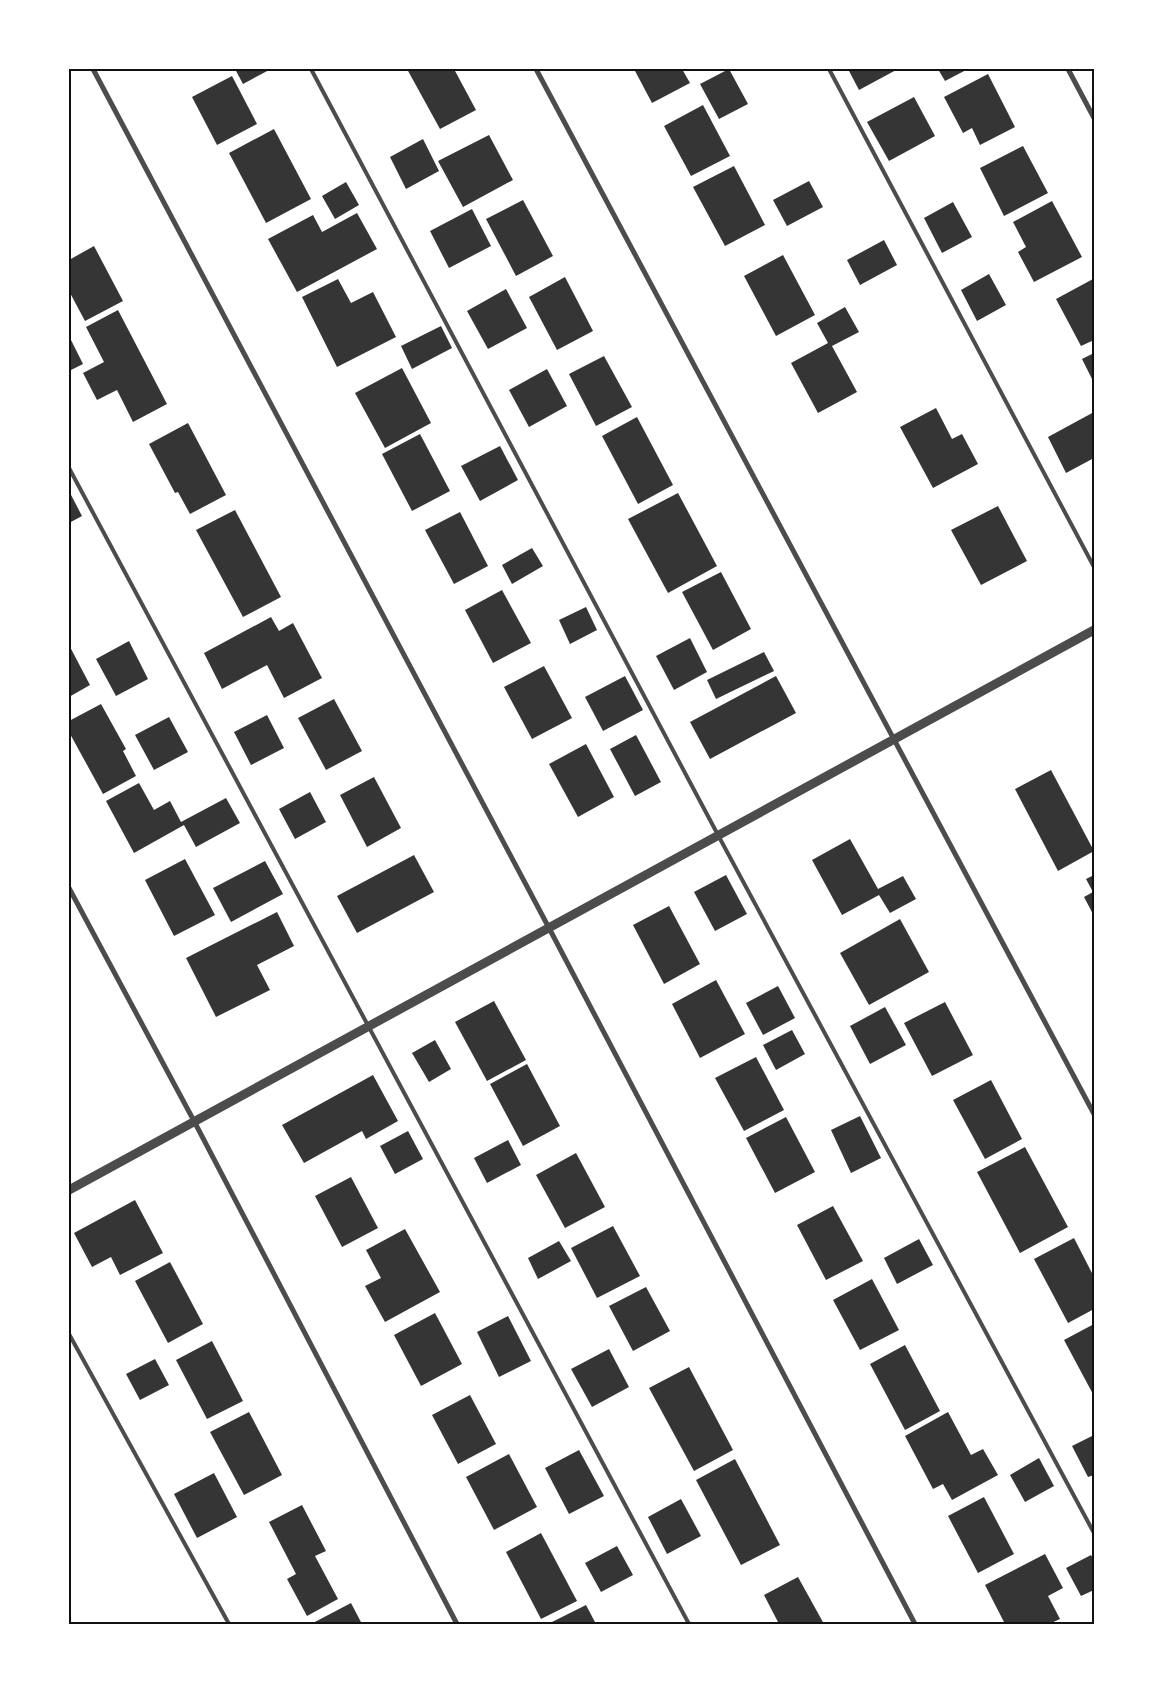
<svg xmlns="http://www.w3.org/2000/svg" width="1163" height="1693" font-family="Barlow,sans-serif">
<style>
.building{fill:#353535}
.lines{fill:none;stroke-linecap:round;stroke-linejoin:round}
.service{stroke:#4c4c4c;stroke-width:4}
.minor{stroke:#4c4c4c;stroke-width:5}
.tertiary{stroke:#4c4c4c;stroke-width:9}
.neatline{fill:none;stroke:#111;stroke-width:2}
</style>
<rect width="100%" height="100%" fill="#fff"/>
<g class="building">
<polygon points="235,69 271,69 243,84"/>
<polygon points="407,69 454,69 476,110 440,129"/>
<polygon points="634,69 682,69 690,83 652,103"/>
<polygon points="729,69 748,104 719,119 700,84"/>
<polygon points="848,69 898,69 859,90"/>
<polygon points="938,69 968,69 945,81"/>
<polygon points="988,74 1015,127 980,145 972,128 963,133 944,97"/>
<polygon points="232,76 257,124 217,145 192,97"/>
<polygon points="914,97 935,136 889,161 867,122"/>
<polygon points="703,105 730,156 691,176 664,126"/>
<polygon points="274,129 311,199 266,223 229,153"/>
<polygon points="489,135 513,180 463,207 438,161"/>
<polygon points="423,139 439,171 406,189 390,157"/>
<polygon points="1023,146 1048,193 1004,216 980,168"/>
<polygon points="734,166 765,225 725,246 693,187"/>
<polygon points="809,181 823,207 787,226 773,200"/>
<polygon points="346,182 359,205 335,219 322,196"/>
<polygon points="523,200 553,256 516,276 486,219"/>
<polygon points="1052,201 1082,257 1034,282 1018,252 1026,247 1013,222"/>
<polygon points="953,202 972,237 942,253 924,218"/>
<polygon points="472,209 491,246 449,268 430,231"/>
<polygon points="357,213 377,249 297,292 268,239 313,215 322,232"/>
<polygon points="884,240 897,265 860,285 847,260"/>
<polygon points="94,246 123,301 85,321 69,291 69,260"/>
<polygon points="783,255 815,315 776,336 744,276"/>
<polygon points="989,274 1006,305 977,321 961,290"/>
<polygon points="565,277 593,331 557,350 529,297"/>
<polygon points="338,279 351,303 373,292 396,337 337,367 302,297"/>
<polygon points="1093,279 1094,340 1081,346 1056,299"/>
<polygon points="506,289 527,328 488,349 467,311"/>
<polygon points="845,307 859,332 832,346 857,392 818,413 791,363 828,343 817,323"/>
<polygon points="118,310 167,404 133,422 117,390 97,400 83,373 104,362 86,327"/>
<polygon points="441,326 452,348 412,369 401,346"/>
<polygon points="69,336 83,364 69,371"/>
<polygon points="1094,353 1094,383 1082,359"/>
<polygon points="604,356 632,407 596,426 569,374"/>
<polygon points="402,368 431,423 385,448 355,393"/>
<polygon points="547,369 567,406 529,427 509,390"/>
<polygon points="936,408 952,439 962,434 978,464 933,488 900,427"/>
<polygon points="1094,412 1094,458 1066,473 1048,437"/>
<polygon points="637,417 673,485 638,504 602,436"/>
<polygon points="188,423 226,495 190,514 178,492 175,493 149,444"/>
<polygon points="420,434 450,491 412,511 382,454"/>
<polygon points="500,446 518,480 480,501 461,466"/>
<polygon points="69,491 82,516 69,523"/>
<polygon points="678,493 717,566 668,593 628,519"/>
<polygon points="998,506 1027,561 981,585 951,530"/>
<polygon points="235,510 281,597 243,617 196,530"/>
<polygon points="460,512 488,566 454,584 425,530"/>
<polygon points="532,548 543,566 512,584 502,565"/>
<polygon points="721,572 751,629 713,650 682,592"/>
<polygon points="502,590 531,643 493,663 465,610"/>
<polygon points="586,607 597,630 570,644 559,620"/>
<polygon points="271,617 279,631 293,623 322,678 284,698 267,665 222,689 204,653"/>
<polygon points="690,638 707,672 674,690 656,656"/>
<polygon points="129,641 148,679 116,696 96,659"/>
<polygon points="69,645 90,685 69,697"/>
<polygon points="764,652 774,671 716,699 707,680"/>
<polygon points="544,666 572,718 532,739 504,687"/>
<polygon points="625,676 643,710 603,731 585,697"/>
<polygon points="776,676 796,713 710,759 690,722"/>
<polygon points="334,699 362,751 326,770 298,718"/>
<polygon points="101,704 126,749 123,751 136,776 103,794 69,732 69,721"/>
<polygon points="267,715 284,748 251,765 234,732"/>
<polygon points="169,717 188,752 154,770 135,735"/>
<polygon points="636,735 661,782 635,796 610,749"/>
<polygon points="586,744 614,797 578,817 549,764"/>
<polygon points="1051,770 1094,851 1058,871 1015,789"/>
<polygon points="374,777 401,828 367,847 340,795"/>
<polygon points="139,783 154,810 170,801 181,822 226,798 240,823 196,847 184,825 134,853 106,801"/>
<polygon points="310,792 326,822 295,839 279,809"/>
<polygon points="850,839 878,889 903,876 916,899 890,913 879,895 842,915 812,860"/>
<polygon points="414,855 434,892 357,933 337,896"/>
<polygon points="185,859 215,915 174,936 145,880"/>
<polygon points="265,861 283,894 231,922 213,888"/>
<polygon points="726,875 747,914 715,931 694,892"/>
<polygon points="1094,875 1094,916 1084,897 1093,892 1086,879"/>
<polygon points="669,906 700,964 664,984 633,925"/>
<polygon points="277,912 294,946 257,965 270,990 216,1017 186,958"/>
<polygon points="900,919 929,972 869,1005 840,953"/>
<polygon points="716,980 745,1034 700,1058 672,1004"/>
<polygon points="778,986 795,1018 763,1035 746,1003"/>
<polygon points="494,1001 526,1060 487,1081 455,1022"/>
<polygon points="945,1002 973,1055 932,1076 904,1023"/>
<polygon points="885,1007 906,1045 870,1064 850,1026"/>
<polygon points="792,1030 805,1054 776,1070 763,1045"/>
<polygon points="435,1040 451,1069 429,1082 412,1053"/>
<polygon points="756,1057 784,1110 744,1131 715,1078"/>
<polygon points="527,1064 560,1126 523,1146 490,1084"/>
<polygon points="373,1075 398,1121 366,1139 362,1131 304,1163 282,1125"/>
<polygon points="991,1080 1022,1139 985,1159 953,1100"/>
<polygon points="860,1116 881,1158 851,1173 831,1130"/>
<polygon points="786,1117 815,1172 775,1193 746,1138"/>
<polygon points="408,1131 423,1159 395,1174 380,1146"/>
<polygon points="508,1140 521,1165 487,1183 474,1158"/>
<polygon points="1025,1147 1068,1227 1020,1253 977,1172"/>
<polygon points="576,1153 605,1207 565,1228 536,1175"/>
<polygon points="351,1177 378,1228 342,1247 315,1196"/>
<polygon points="135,1200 163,1253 120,1275 111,1257 92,1267 74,1233"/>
<polygon points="833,1206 863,1261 826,1280 797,1225"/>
<polygon points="613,1226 640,1276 597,1298 571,1248"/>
<polygon points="405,1229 440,1292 385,1322 365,1286 381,1278 366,1250"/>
<polygon points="1074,1238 1094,1277 1094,1309 1068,1323 1034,1259"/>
<polygon points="919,1239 933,1265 897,1284 884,1258"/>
<polygon points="559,1241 571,1261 538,1279 528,1258"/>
<polygon points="170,1262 203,1324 168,1343 135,1281"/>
<polygon points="872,1279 899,1330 860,1350 833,1300"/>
<polygon points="646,1287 670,1331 633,1351 609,1306"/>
<polygon points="435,1313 462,1364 421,1386 394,1335"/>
<polygon points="508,1316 531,1361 499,1377 477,1332"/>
<polygon points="1094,1324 1094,1396 1064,1340"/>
<polygon points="212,1341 243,1401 207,1419 176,1360"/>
<polygon points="905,1345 940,1411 905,1430 870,1364"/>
<polygon points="609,1349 629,1387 592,1407 571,1369"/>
<polygon points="155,1359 169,1385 140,1400 126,1374"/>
<polygon points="689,1367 733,1450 694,1471 649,1388"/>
<polygon points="470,1395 496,1444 458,1464 432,1415"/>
<polygon points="249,1412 282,1475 244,1495 210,1432"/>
<polygon points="948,1412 971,1455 983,1449 998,1475 952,1500 943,1484 933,1489 905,1436"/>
<polygon points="1094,1435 1094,1475 1088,1477 1072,1446"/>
<polygon points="579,1450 604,1496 569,1514 545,1468"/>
<polygon points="509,1454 537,1507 494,1530 466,1477"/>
<polygon points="1039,1458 1054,1486 1025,1502 1010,1475"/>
<polygon points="735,1459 780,1545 741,1565 696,1480"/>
<polygon points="214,1473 237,1517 197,1538 174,1494"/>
<polygon points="984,1497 1014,1554 978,1573 948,1516"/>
<polygon points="681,1499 701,1536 667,1554 648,1517"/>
<polygon points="302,1505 326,1551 315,1556 338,1599 307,1616 287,1579 296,1574 269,1522"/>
<polygon points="541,1533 577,1601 541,1619 506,1552"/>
<polygon points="617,1546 633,1575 601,1592 585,1563"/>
<polygon points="1045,1554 1063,1588 1048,1596 1060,1619 1049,1624 1005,1624 985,1585"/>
<polygon points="1091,1555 1094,1560 1094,1590 1081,1596 1066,1568"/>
<polygon points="798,1577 824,1624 779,1624 764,1595"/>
<polygon points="351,1603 362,1624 311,1624"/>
<polygon points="586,1605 596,1624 548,1624"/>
</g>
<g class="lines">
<g class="service">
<polyline points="311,69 718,835 1094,1533"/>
<polyline points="829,69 1094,567"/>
<polyline points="69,468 689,1624"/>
<polyline points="69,1334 229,1624"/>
</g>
<g class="minor">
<polyline points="93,69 549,928 915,1624"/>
<polyline points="536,69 1094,1114"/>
<polyline points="1068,69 1094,118"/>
<polyline points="69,888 194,1121 457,1624"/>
</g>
<polyline class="tertiary" points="69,1190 1094,630"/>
</g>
<rect width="1163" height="1693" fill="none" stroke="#ffffff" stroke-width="140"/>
<rect x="70" y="70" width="1023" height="1553" class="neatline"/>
</svg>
